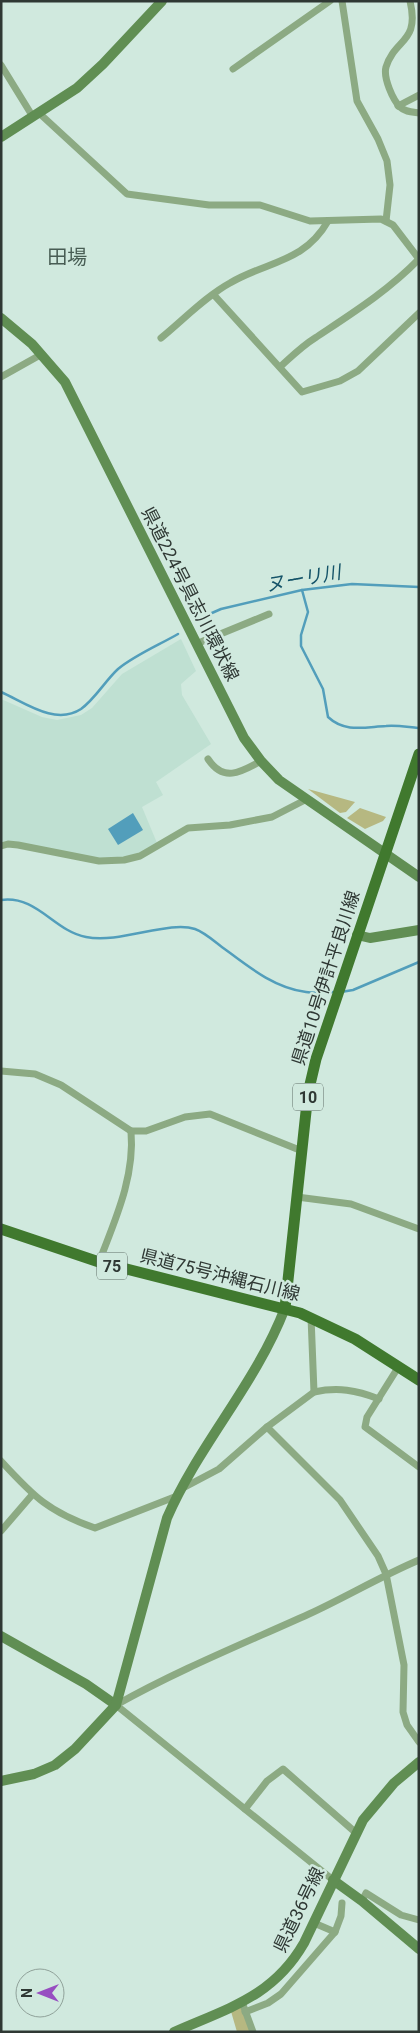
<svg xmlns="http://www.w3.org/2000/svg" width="420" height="2033" font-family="Roboto,'Noto Sans JP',sans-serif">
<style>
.built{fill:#bfe0d2}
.green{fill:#b6b881}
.water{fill:#529ebb}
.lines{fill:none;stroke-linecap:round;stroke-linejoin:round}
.stream{stroke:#529ebb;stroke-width:2.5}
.street{stroke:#8caa83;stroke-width:7}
.secondary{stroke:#608e53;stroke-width:10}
.primary{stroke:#40792e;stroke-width:11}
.labels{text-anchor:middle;stroke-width:5;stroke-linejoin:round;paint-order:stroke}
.shield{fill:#d0e9de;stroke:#5f6d67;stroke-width:1}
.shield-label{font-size:16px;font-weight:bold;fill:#2f3834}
.street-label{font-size:18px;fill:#2f3834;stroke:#d0e9de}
.water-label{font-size:19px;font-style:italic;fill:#145368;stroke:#d0e9de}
.quarter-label{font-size:20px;fill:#485d54;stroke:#d0e9de}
</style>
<rect width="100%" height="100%" fill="#d0e9de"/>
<polygon class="built" points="181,639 196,671 181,684 182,695 211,744 156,782 163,795 142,807 157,843 140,853 124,858 99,858 1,844 1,699 42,717 57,720 81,715 92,708 122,674"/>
<g class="green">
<polygon points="308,789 355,802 346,812 340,813"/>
<polygon points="360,808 386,817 383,821 365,829 347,818"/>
<polygon points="242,2005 253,2032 237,2032 230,2008"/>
</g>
<polygon class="water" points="133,813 143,830 118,845 108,829"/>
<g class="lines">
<g class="stream">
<path d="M302,590L308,612L301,635V646L323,689L328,717C345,733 365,727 386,726C397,725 407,727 418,728"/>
<polyline points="196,620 221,609 302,590 352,584 419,587"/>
<path d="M1,692C24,702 55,726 81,709C95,699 105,681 118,669C135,655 159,645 178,634"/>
<path d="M1,900C37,895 54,931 86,937C120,944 169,920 195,929C206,933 216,943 226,950C250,968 275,988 306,992C315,994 326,992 336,992"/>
<polyline points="341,992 353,990 419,962"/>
</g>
<g class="street">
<polyline points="342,1 357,101 378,139 387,161 390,185 386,221"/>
<path d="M410,1C420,43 395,38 386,67C383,78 393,100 400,107C405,112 412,112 419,113"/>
<polyline points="1,65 33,117"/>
<polyline points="233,69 330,1"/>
<polyline points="398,106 419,95"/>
<polyline points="39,113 127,194 209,205 260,205 310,221 381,219 393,225 419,259"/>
<polyline points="214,295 302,392 340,381 358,371 419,313"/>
<path d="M161,338C182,321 206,296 230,283C267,261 304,263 328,221"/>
<path d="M280,367C291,357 302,346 315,338C351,314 388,291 419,259"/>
<polyline points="1,377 42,354"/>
<polyline points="196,644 269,614"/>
<path d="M208,759C223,782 240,773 261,761"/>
<polyline points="1,846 8,844 18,845 99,861 124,860 140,856 188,828 230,825 272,817 305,800"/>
<polyline points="1,1071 35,1074 61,1085 131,1131 146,1131 185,1117 210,1114 302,1151"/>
<polyline points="297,1197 351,1204 419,1229"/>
<path d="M99,1262C115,1220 135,1177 131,1131"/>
<polyline points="399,1366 367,1417 365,1427 419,1467"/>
<path d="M314,1392C338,1387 356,1390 379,1399"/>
<polyline points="267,1427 340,1500 378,1556 386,1574 404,1665 403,1712 407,1725 419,1742"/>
<path d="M1,1461C34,1497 49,1512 95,1528L177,1496"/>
<polyline points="183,1488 219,1469 267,1427 314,1392 311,1317"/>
<polyline points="1,1531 32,1495"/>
<polyline points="245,1809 267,1781 283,1769 355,1832"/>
<path d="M333,1880L116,1705C178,1670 245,1643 309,1614C346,1597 381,1576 419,1560"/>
<polyline points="362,1901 366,1893 401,1915 419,1920"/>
<polyline points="314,1923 335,1932"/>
<polyline points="242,2002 253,2032"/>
<polyline points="245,2012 268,2003 281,1994 335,1932 341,1916 342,1903"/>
</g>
<g class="secondary">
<polyline points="1,137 77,88 103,64 162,1"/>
<polyline points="1,318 32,344 65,382 244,738 261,761 279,780 419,877"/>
<polyline points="357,935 370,938 419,930"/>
<polyline points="1,1636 86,1684 116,1705"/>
<path d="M1,1781L34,1774L55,1765L75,1749L116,1705L167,1518C199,1444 256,1384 285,1308"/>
<polyline points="333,1880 362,1901 419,1949"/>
<path d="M174,2032C228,2008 273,1997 304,1943L363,1820L394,1783L419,1762"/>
</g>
<g class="primary">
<polyline points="1,1229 99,1262 300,1313 355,1339 419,1380"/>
<polyline points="285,1308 308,1093 316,1059 419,754"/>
</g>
</g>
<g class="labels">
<g class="shield">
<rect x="293" y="1083.5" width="30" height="27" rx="4"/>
<rect x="97" y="1252.5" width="30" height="27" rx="4"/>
</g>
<g class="shield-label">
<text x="308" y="1103">10</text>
<text x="112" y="1272">75</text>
</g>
<g class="street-label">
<text transform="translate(190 594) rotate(63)" y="6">県道224号具志川環状線</text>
<text transform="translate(326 978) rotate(-72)" y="6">県道10号伊計平良川線</text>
<text transform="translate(220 1275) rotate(14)" y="6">県道75号沖縄石川線</text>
<text transform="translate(299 1910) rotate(-64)" y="6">県道36号線</text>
</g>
<g class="water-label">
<text transform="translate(303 578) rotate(-10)" y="7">ヌーリ川</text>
</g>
<g class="quarter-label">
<text x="67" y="264">田場</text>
</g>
</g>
<rect width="420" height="2033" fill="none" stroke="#2f3834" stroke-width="5"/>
<g transform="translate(40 1993) rotate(270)"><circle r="24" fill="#d0e9de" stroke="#90a29a"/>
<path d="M0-4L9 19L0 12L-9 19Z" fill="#974ec1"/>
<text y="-8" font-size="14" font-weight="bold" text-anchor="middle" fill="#2f3834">N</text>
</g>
</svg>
